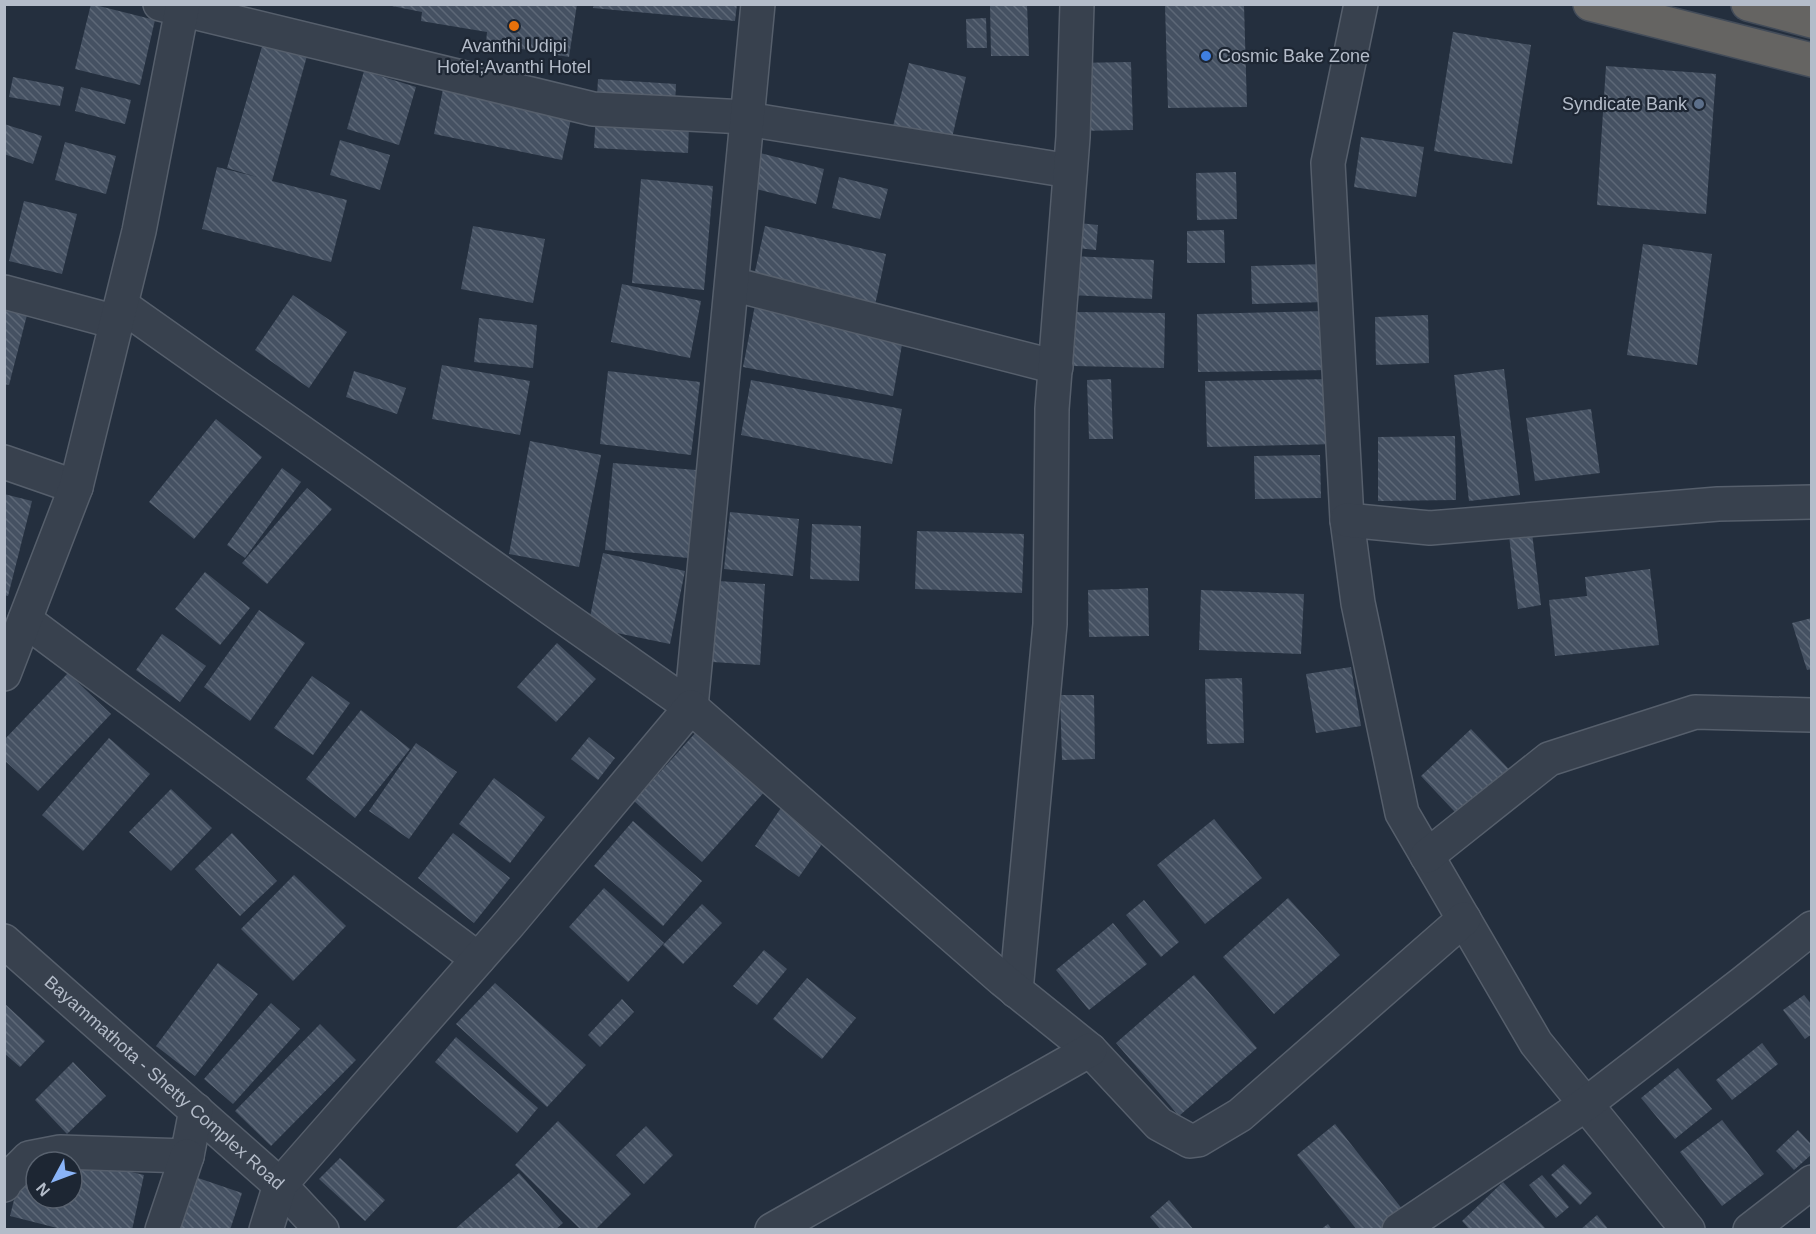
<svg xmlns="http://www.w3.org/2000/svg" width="1816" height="1234" font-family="Helvetica,sans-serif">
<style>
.building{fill:url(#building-back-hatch);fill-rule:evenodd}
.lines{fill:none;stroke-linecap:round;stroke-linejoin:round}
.minor-casing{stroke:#565f6c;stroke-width:36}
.trunk-casing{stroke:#434c59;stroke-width:36}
.minor{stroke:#38414e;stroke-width:33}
.trunk{stroke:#656462;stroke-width:33}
.food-dot{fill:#e8710a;stroke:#1d2633;stroke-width:2}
.shop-dot{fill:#3f7fe0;stroke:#1d2633;stroke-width:2}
.service-dot{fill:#5c6f8a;stroke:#1d2633;stroke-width:2}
.labels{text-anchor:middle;stroke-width:4.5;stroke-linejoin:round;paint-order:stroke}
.poi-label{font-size:18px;fill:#b4bcc9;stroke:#1d2633}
.street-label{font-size:18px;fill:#b4bcc9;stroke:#1d2633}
</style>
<defs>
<pattern id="building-back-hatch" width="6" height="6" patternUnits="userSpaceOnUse" patternTransform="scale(1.5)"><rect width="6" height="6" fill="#455162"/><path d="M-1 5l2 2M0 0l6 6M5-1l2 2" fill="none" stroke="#5d6877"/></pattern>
</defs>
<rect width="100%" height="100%" fill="#242f3e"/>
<g class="building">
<polygon points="91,4 155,20 140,85 75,69"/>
<polygon points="382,4 577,4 569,57 486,43 487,32 421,21 422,12"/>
<polygon points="594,4 737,4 735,21 593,8"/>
<polygon points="990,4 1027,4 1029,56 991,56"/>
<polygon points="1165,5 1244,5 1247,107 1168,108"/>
<polygon points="986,18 987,48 967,48 966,19"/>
<polygon points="1453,32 1531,45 1512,164 1434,151"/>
<polygon points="263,43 307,56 272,181 347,200 331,262 202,229 217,167 257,177 227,168"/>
<polygon points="1131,62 1133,130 1075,131 1073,63"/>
<polygon points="909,63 966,77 946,164 887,150"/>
<polygon points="1606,66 1716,74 1706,214 1597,205"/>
<polygon points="364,71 416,87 399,145 347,129"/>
<polygon points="13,77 64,87 60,106 9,97"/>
<polygon points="598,79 676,84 674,126 689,126 688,153 594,148"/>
<polygon points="444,84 573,110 562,160 434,134"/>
<polygon points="81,87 131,100 125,124 75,111"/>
<polygon points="4,124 42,136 33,164 4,154"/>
<polygon points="1361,137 1424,147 1416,197 1354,187"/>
<polygon points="340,140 390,155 380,190 330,175"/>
<polygon points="65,142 116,156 106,194 55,180"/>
<polygon points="760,153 824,169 816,204 752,188"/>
<polygon points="1236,172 1237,219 1197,220 1196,173"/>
<polygon points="839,177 888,189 880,219 832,208"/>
<polygon points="641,179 713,186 704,290 632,283"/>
<polygon points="24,201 77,214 62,274 9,261"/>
<polygon points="1069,222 1098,225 1096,250 1067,247"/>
<polygon points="473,226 545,239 533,303 461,289"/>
<polygon points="765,226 886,254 875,305 754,276"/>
<polygon points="1224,230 1225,263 1187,263 1187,231"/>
<polygon points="1643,244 1712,254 1697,365 1627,355"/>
<polygon points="1072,256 1154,260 1152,299 1070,295"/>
<polygon points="1325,264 1326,302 1252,304 1251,266"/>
<polygon points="622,284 701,301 690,358 611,342"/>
<polygon points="293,295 347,332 309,388 255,350"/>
<polygon points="755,305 904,333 893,396 743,367"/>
<polygon points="4,309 27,315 9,385 4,384"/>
<polygon points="1328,311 1330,370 1198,372 1197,314"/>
<polygon points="1073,312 1165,313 1164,368 1073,366"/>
<polygon points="1428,315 1429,363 1376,365 1375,317"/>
<polygon points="479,318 537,325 533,368 474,362"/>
<polygon points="442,365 530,381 520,435 432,419"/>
<polygon points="1504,369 1520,495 1469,501 1454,375"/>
<polygon points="354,371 406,388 397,414 346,397"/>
<polygon points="608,371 700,382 691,455 600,444"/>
<polygon points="1111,379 1113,439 1089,439 1087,380"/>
<polygon points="1336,379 1338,444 1207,447 1205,381"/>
<polygon points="751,380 902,409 892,464 741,435"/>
<polygon points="1591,409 1600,473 1535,481 1526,418"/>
<polygon points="216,419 262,457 194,539 149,502"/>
<polygon points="1455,436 1456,500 1378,501 1378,437"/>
<polygon points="530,441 601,455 579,567 509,554"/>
<polygon points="1320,455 1321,498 1255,499 1254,456"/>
<polygon points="613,463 696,470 688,558 605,550"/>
<polygon points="282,468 301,482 245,558 227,545"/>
<polygon points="307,488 332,509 267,584 242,563"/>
<polygon points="4,494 32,501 8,596 4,595"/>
<polygon points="730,512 799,519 793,576 724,569"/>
<polygon points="812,524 861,526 859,581 810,579"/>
<polygon points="917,531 1024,534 1022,593 915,589"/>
<polygon points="1532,533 1541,605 1518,609 1509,536"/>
<polygon points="603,553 685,571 670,644 588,627"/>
<polygon points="1650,569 1659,645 1555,656 1549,600 1587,596 1585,577"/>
<polygon points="205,572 250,608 220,645 175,609"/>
<polygon points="703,580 765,584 760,665 697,661"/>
<polygon points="1148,588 1149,636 1089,637 1088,590"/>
<polygon points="1201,590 1304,594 1301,654 1199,650"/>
<polygon points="259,610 305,643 250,721 204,687"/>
<polygon points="1812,618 1812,669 1807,670 1792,623"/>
<polygon points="162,634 206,666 180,702 136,670"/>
<polygon points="557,643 596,679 556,722 517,687"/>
<polygon points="1351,667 1361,726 1316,733 1306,674"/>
<polygon points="68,673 111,714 38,791 4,760 4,740"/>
<polygon points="312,676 350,703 313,755 274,728"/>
<polygon points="1242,678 1244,743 1207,744 1205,679"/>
<polygon points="1060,695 1094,695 1095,759 1062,760"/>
<polygon points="361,710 410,749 355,818 306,779"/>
<polygon points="1471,729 1520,781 1470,828 1421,776"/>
<polygon points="698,730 765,791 702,862 634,801"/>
<polygon points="589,737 615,758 598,780 571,759"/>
<polygon points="109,738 150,774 83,851 42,815"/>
<polygon points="416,743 457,772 409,839 369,811"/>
<polygon points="494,778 545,817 510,863 459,824"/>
<polygon points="171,789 212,828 171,871 129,832"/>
<polygon points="785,802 829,834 799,877 755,846"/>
<polygon points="1214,819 1262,878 1205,924 1157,865"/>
<polygon points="633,821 702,881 663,926 594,866"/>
<polygon points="232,833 277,881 240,916 195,869"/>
<polygon points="453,833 510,878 474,923 418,878"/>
<polygon points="294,875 346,926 293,981 241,929"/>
<polygon points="604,888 664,943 628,982 569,927"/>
<polygon points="1288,898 1340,955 1274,1014 1223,957"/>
<polygon points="1144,900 1179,942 1161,957 1126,915"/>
<polygon points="702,904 722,923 683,964 663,945"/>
<polygon points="1113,923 1147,964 1089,1010 1056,970"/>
<polygon points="764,950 787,969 757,1005 733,986"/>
<polygon points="218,963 258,994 195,1076 156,1046"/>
<polygon points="1194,975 1257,1048 1179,1116 1116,1043"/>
<polygon points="807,978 856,1018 822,1059 773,1019"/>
<polygon points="495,983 586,1065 547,1107 456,1024"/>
<polygon points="1804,995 1812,1005 1812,1034 1805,1039 1783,1010"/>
<polygon points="622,999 634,1012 600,1047 588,1035"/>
<polygon points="4,1003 45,1041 20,1067 4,1053"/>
<polygon points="271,1003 300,1029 233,1104 204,1079"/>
<polygon points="320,1024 356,1060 271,1146 235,1111"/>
<polygon points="456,1037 538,1108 517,1133 435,1062"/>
<polygon points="1762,1043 1778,1064 1732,1100 1716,1080"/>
<polygon points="73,1062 106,1096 67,1134 35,1100"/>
<polygon points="1678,1068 1712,1109 1675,1139 1641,1098"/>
<polygon points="1722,1120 1764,1174 1722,1206 1680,1152"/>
<polygon points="558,1121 631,1194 595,1230 581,1230 515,1165"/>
<polygon points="1335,1124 1403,1210 1379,1230 1357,1230 1297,1155"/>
<polygon points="646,1126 673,1155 644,1184 616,1155"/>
<polygon points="1798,1130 1812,1145 1812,1154 1794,1170 1776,1151"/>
<path d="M27,1147L144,1175L132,1230H65L10,1216ZM36,1162H72V1198H36Z"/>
<polygon points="340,1158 385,1200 365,1221 319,1179"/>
<polygon points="1564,1164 1592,1193 1580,1205 1551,1175"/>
<polygon points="519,1173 563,1223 555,1230 454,1230"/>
<polygon points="1542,1175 1569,1207 1556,1218 1529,1185"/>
<polygon points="198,1178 242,1193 230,1230 180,1230"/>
<polygon points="1503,1182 1545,1228 1544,1230 1470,1230 1462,1221"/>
<polygon points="1169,1200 1194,1230 1161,1230 1150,1217"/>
<polygon points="1597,1215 1609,1230 1580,1230"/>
<polygon points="1328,1224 1332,1230 1320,1230"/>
</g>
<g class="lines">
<defs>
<g id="minor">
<polyline points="160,4 593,109 745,117 747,119 1070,171"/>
<polyline points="1361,4 1328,163 1347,520 1358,603 1402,813 1536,1043 1688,1230"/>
<polyline points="732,284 1056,367"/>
<polyline points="4,292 116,322"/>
<polyline points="121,305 691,707 758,4"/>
<polyline points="4,462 76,487"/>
<polyline points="1347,520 1430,528 1718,504 1812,502"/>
<polyline points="25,620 478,959"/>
<polyline points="4,674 76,487 139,231 183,4"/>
<polyline points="1427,856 1549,759 1695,712 1812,715"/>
<path id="s1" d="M4,941L280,1185L322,1230"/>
<polyline points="1016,991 1050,624 1052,409 1073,137 1077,4"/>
<polyline points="4,1185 6,1181 29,1158 60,1152 187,1156 196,1110"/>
<polyline points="162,1230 187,1156"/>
<polyline points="266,1230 280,1185 508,925 691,707 1003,980 1090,1050 1159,1124 1190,1141 1198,1140 1240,1115 1464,919"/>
<polyline points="772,1230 1090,1050"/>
<polyline points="1399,1230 1586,1104 1743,983 1812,928"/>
<polyline points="1750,1230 1812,1182"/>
</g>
<g id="trunk">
<polyline points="1590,4 1812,60"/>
<polyline points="1748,4 1812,21"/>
</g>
</defs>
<use href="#minor" class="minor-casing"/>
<use href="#trunk" class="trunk-casing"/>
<use href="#minor" class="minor"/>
<use href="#trunk" class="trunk"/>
</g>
<circle class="food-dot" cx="514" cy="26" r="6"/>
<circle class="shop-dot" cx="1206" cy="56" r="6"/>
<circle class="service-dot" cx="1699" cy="104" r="6"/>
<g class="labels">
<g class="poi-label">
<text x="514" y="52">Avanthi Udipi<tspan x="514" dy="21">Hotel;Avanthi Hotel</tspan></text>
<text x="1218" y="62" text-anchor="start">Cosmic Bake Zone</text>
<text x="1687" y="110" text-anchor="end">Syndicate Bank</text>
</g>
<g class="street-label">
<text dy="6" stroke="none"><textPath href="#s1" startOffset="214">Bayammathota - Shetty Complex Road</textPath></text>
</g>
</g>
<rect width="1816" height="1234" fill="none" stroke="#b4bcc9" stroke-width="12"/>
<g transform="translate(54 1180) rotate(229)"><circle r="28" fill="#1d2633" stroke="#59626f" stroke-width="1.5"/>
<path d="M0-4.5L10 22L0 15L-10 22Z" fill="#8ab4f8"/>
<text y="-9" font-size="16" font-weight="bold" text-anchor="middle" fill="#b4bcc9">N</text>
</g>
</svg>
